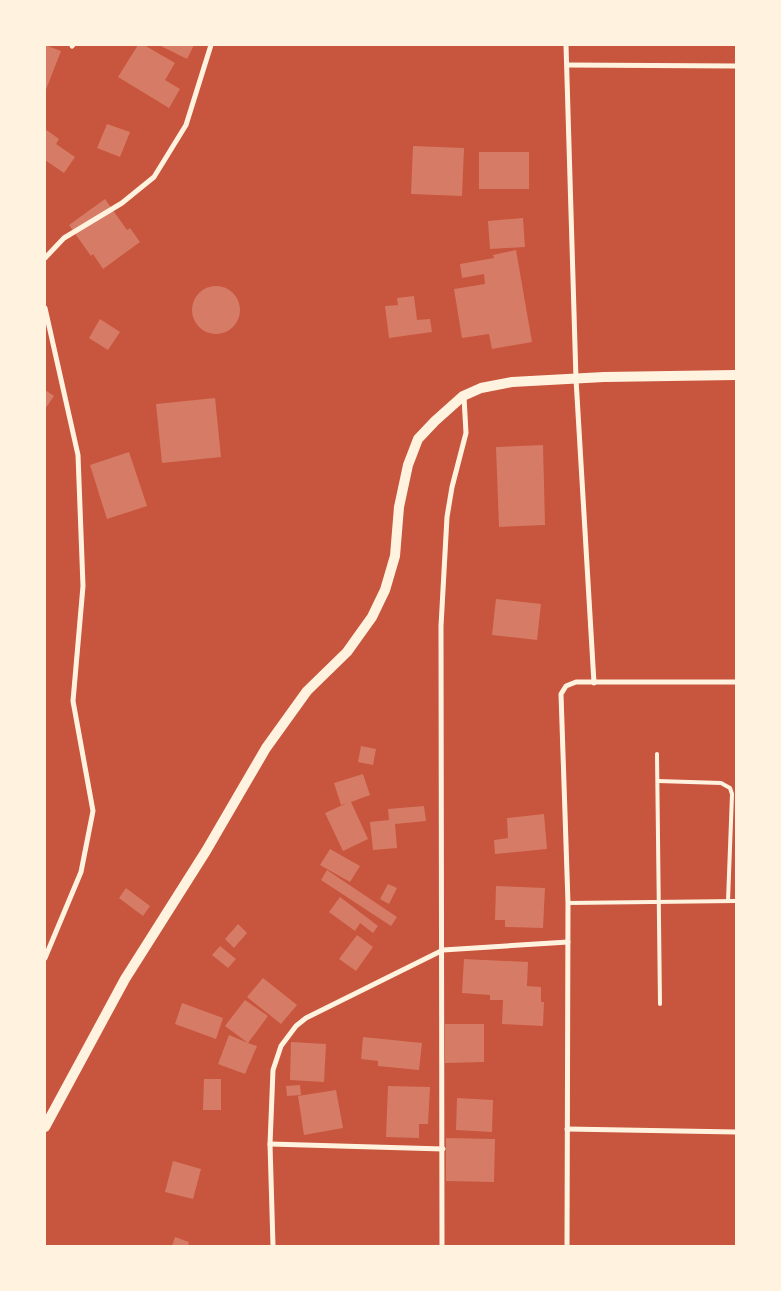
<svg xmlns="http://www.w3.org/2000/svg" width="781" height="1291" font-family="'Public Sans',sans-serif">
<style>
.building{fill:#d67c66}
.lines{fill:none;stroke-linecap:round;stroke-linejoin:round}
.service{stroke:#fff3e0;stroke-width:4}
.minor{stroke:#fff3e0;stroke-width:5}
.secondary{stroke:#fff3e0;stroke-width:10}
</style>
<rect width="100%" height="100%" fill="#c8553d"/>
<g class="building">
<polygon points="45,45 61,51 45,92"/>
<polygon points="138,45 144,45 175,63 165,80 180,89 169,108 118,77"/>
<polygon points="159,45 194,45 187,59"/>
<polygon points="107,124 130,132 120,157 97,148"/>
<polygon points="45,129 59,139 56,144 75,157 64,173 45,160"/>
<polygon points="413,146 464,148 462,196 411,194"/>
<rect x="479" y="152" width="50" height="37"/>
<polygon points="105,199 127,230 130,228 140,242 103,269 93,254 91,256 69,225"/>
<polygon points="523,218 525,247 490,249 488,221"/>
<polygon points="516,250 532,342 492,349 489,334 462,338 454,289 485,284 484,274 462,278 460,264 494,258 493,255"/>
<circle cx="216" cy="310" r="24"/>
<polygon points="414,296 417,320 430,319 432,332 389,338 385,306 398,305 397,298"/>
<polygon points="100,319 120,332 108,350 89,338"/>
<polygon points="45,390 54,396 45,409"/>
<polygon points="215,398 221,457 162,463 156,404"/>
<polygon points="543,445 545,525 499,527 496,447"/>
<polygon points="129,452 147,506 107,519 90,465"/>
<polygon points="496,599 541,604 537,640 492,635"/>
<polygon points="361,746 376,749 373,765 358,762"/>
<polygon points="363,774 370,795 351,802 368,839 343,851 325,813 347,803 341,805 334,783"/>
<polygon points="424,806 426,821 395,824 397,848 373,850 370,822 389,820 388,809"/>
<polygon points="544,814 547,849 495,854 494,840 508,838 507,818"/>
<polygon points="330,849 360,866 350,882 320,865"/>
<polygon points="327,870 397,917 391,926 321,880"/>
<polygon points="388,884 397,888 389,904 380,899"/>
<polygon points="496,886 545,888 543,928 505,927 505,920 495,920"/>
<polygon points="126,888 150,906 143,916 119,898"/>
<polygon points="340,897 378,926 373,933 360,923 355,931 329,912"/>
<polygon points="238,924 247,933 234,948 225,939"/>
<polygon points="357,935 373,947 356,971 339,959"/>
<polygon points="220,946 236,959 228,968 212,955"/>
<polygon points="464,959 528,962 527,986 541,987 541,1002 544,1002 543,1026 502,1024 503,1000 490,1000 490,995 462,993"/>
<polygon points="263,978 297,1005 281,1024 247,997"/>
<polygon points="245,1000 268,1016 248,1043 257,1046 245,1074 218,1064 229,1035 248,1043 225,1026"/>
<polygon points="182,1003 223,1018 216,1039 175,1024"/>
<polygon points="445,1024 484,1024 484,1062 445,1063"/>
<polygon points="363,1037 422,1043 419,1070 378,1066 378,1061 361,1059"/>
<polygon points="291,1042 326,1044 324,1082 290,1080"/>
<polygon points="204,1079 221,1079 221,1110 203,1110"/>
<polygon points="300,1085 301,1095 287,1096 286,1086"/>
<polygon points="388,1086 430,1087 428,1124 419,1124 419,1138 386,1137"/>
<polygon points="336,1090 343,1128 304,1135 298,1096"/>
<polygon points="457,1098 493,1100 492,1132 456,1130"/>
<polygon points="446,1138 495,1139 494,1182 446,1181"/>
<polygon points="173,1161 201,1169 193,1199 165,1192"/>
<polygon points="175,1237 189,1242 188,1246 172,1246"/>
</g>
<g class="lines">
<g class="service">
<polyline points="657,754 660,1004"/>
<polyline points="658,781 721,783 730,788 732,794 728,901"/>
<polyline points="568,903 736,901"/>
</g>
<g class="minor">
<polyline points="566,45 576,379 594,683"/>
<polyline points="72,46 73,45"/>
<polyline points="567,65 736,66"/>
<polyline points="45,258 64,238 122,203 154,177 186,125 211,45"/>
<polyline points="45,308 78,455 83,586 73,701 93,811 81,872 45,958"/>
<polyline points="567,1129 736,1132"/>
<polyline points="270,1144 443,1149"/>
<polyline points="273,1246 270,1144 273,1070 281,1046 296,1026 306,1018 443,950 568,942"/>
<polyline points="442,1246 441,626 447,517 452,487 466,433 464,397"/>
<polyline points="567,1246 568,903 561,694 566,686 576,682 736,682"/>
</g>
<polyline class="secondary" points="45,1127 125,979 206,851 266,748 307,691 347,652 372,617 385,590 395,556 399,507 408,465 418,439 435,421 463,396 481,388 512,382 604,377 736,375"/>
</g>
<rect width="781" height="1291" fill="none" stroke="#fff3e0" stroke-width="92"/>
</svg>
